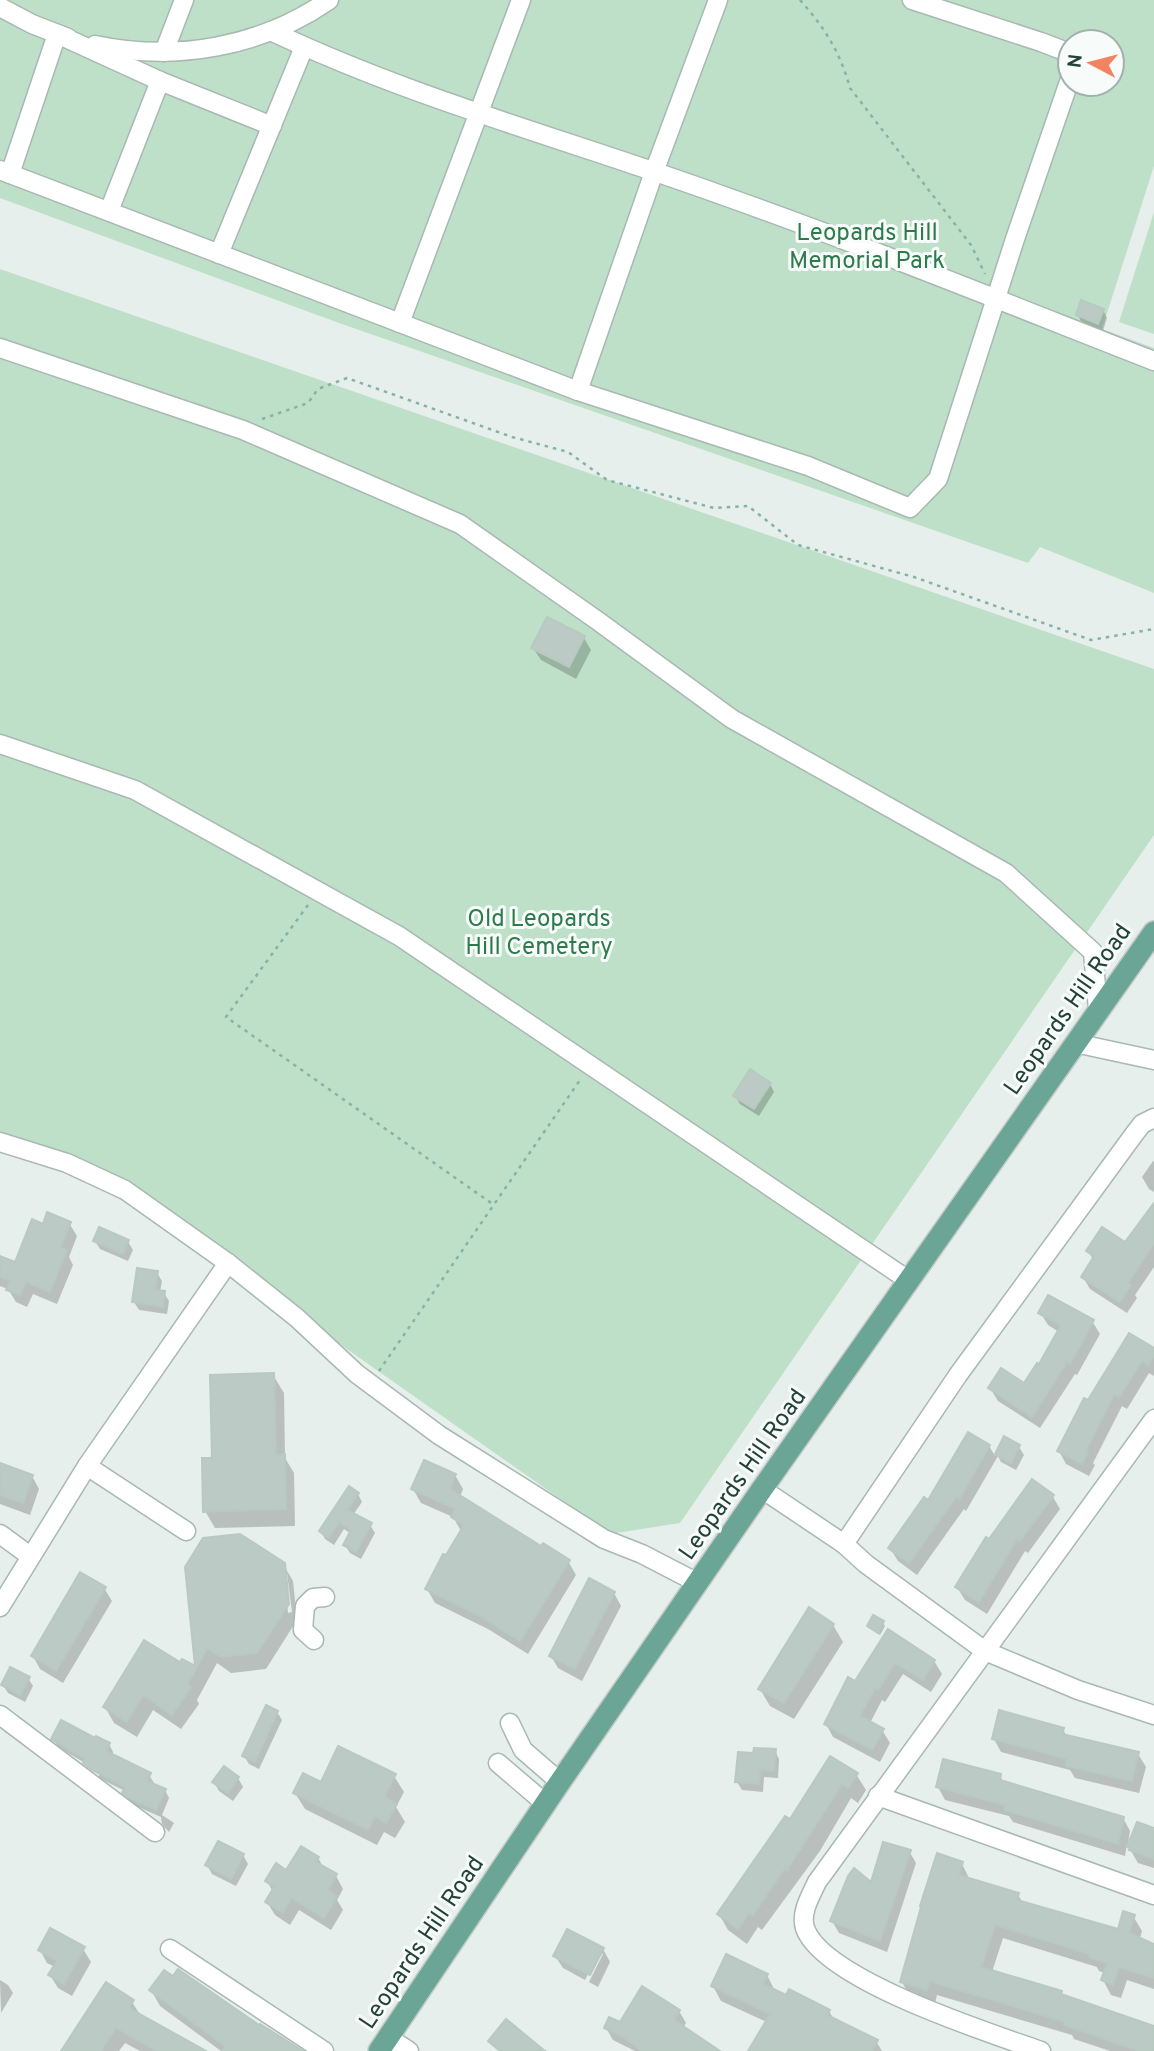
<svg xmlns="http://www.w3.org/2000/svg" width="1154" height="2051" font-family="Overpass,sans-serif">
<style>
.green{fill:#bfe0c8;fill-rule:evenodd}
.shadow{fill:#0003;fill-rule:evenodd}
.building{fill:#bbcac4;stroke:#b8c9c2;stroke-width:2}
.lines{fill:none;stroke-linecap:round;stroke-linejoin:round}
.minor-casing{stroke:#a8b8b2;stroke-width:21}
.major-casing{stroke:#c2cac8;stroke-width:24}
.path{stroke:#86b3a5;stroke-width:2.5;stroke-dasharray:3.5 5;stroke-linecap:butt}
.minor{stroke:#fff;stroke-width:18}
.major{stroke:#6aa596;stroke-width:21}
.labels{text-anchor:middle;stroke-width:6;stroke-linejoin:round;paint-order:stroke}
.park-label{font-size:24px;fill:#2d7a4b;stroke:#f7fbf9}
.street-label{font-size:24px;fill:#24423a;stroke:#f7fbf9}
</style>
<rect width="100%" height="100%" fill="#e6efeb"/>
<g class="green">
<path d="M0,0H1154V166L1102,329L1154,348V593L1040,547L1028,563L339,323L0,198ZM1070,42H1112V84H1070Z"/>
<polygon points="1154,212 1154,334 1119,322"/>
<polygon points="0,269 1154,669 1154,835 680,1523 610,1534 78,1160 0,1133"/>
</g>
<g class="shadow">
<polygon points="1103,310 1107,318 1103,331 1082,323 1078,315"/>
<polygon points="584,638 591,650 576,679 541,660 533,648"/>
<polygon points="770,1084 774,1092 759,1116 740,1104 735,1096"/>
<polygon points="1153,1161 1154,1162 1154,1192 1149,1189 1142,1177"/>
<polygon points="1154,1205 1154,1267 1135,1295 1137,1298 1127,1313 1090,1289 1083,1277 1094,1261 1088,1251 1125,1245"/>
<polygon points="69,1223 77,1236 69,1257 73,1265 57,1304 33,1294 27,1307 16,1302 8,1289 0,1286 0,1258 16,1264 44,1226"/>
<polygon points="100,1229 128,1242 133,1250 128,1261 100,1249 95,1241"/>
<polygon points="157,1273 162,1281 160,1292 164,1293 169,1301 167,1314 139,1310 134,1302"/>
<polygon points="1040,1312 1092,1321 1100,1334 1077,1375 1075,1374 1040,1428 998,1401 990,1388 1025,1386 1040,1367 1059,1332 1048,1325"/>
<polygon points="1154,1350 1154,1376 1149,1373 1127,1409 1122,1406 1093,1463 1095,1465 1089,1476 1066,1464 1059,1451 1088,1403"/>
<polygon points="273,1375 284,1393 285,1458 294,1473 295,1526 215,1528 205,1511 214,1460"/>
<polygon points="1005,1439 1019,1447 1024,1455 1016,1470 1001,1462 998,1456 966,1511 964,1509 917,1575 898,1561 890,1548 989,1446 995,1456"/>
<polygon points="0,1465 32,1476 39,1489 30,1515 0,1504"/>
<polygon points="455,1475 463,1489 460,1497 542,1548 568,1561 576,1575 528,1654 488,1629 435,1603 427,1589 461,1531 453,1517 421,1503 413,1489"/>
<polygon points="358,1494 362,1502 353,1515 370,1525 375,1533 361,1559 350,1553 345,1545 351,1534 344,1529 334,1545 325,1539 321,1531"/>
<polygon points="1053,1497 1060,1509 1028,1553 1025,1551 987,1614 965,1600 957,1587 989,1541"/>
<path d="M283,1564L293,1581L297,1620L266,1669L231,1673L217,1663L197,1700L199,1704L181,1729L153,1710L137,1737L114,1723L105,1707L181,1664L183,1661L197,1669L186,1567ZM284,1573H287L292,1612L288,1613Z"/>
<polygon points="104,1588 112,1601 63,1683 40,1669 33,1656"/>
<polygon points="614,1593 621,1606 582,1681 558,1668 551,1656"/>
<polygon points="883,1623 885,1626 880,1635 869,1626"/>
<polygon points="833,1625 843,1642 794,1719 770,1706 760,1689"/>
<polygon points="888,1632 934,1661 942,1674 931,1692 903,1674 885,1702 882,1700 870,1723 882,1730 890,1743 880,1762 833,1737 826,1724 856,1683"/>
<polygon points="28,1678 33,1686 25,1702 8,1693 3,1685"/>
<polygon points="277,1712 282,1720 259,1769 249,1764 244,1756"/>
<polygon points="1063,1729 1067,1737 1138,1754 1146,1767 1139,1793 1075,1778 1070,1770 1001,1752 994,1739"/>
<polygon points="53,1739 96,1741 109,1744 113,1752 112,1756 149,1775 154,1783 153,1785 165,1790 169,1798 162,1815 174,1823 169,1832 162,1824 161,1817 136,1806 129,1801 125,1791 99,1778 89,1770 98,1777 100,1774 88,1765 88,1770 85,1763 58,1747"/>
<polygon points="775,1751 779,1759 778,1778 764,1777 763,1792 742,1790 737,1782 755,1755"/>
<polygon points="831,1758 856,1774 866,1790 858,1803 851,1798 820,1851 762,1930 758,1927 747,1944 728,1930 719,1914 791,1822"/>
<polygon points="394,1776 404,1792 396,1807 405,1822 395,1838 384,1832 377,1845 305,1809 295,1793 321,1785"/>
<polygon points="1000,1776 1004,1783 1123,1818 1130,1831 1128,1843 1154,1830 1154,1868 1138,1863 1127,1844 1125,1856 1013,1822 1009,1816 945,1800 938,1787"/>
<polygon points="238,1778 243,1787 233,1801 219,1791 214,1782"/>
<polygon points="909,1851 916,1863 887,1952 839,1933 832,1921"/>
<polygon points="243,1855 248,1864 236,1886 212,1874 207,1865"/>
<polygon points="318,1858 324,1868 336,1876 343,1889 337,1900 343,1910 331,1930 299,1910 290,1925 275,1915 267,1902 273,1892 267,1881"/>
<polygon points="962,1864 970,1880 1018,1895 1023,1903 1119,1931 1133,1916 1142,1931 1140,1938 1154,1946 1154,1989 1127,1980 1121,1998 1111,1995 1103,1980 1105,1973 1099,1971 1097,1967 1003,1938 992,1972 1061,1993 1062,1996 1154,2028 1154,2051 1110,2051 1074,2039 1072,2035 937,1995 935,2003 910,1997 902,1982"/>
<polygon points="83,1949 91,1962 72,1996 58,1988 50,1975 55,1967 47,1963 40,1950"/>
<polygon points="603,1949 610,1962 598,1987 589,1982 603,1954 599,1954 585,1980 563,1968 555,1956"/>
<polygon points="767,1975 775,1991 829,2011 834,2020 876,2041 882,2051 750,2051 767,2022 721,2001 713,1986"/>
<polygon points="0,1980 8,1985 13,1993 1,2013"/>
<polygon points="151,1990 259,2028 299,2051 221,2051 160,2006"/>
<polygon points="132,2002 141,2016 203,2051 140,2051 125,2043 119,2051 62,2051"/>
<polygon points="679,2011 686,2023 683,2028 717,2051 635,2051 613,2040 606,2028"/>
</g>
<g class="building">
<polygon points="1081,300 1104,309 1098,324 1076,315"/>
<polygon points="547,617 585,636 569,667 531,648"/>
<polygon points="750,1069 771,1083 754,1109 733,1096"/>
<polygon points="1154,1203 1154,1243 1128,1283 1131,1285 1120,1302 1081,1277 1094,1256 1086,1251 1102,1227 1125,1242"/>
<polygon points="47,1212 71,1222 60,1248 67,1250 50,1292 26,1282 20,1295 6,1290 10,1281 0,1277 0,1256 15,1262 32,1219 43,1224"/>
<polygon points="99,1227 129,1240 123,1254 93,1241"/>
<polygon points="137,1268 158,1271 155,1290 165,1291 163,1307 132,1302"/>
<polygon points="1048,1295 1094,1320 1070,1364 1067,1362 1032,1417 988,1388 1001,1368 1024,1383 1037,1363 1039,1364 1061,1325 1038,1313"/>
<polygon points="1129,1333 1154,1348 1154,1356 1148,1365 1142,1361 1119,1397 1114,1394 1086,1450 1088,1451 1082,1464 1057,1451 1084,1398 1088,1400"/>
<polygon points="274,1373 276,1455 285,1454 286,1509 203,1512 202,1458 212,1458 210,1375"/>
<polygon points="968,1432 990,1445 959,1499 956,1497 909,1563 888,1548 924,1497 928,1500"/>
<polygon points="1004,1436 1020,1445 1011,1463 995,1454"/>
<polygon points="424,1460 456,1474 450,1489 541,1546 543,1543 570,1560 520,1641 478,1615 425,1589 443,1554 446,1555 464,1525 451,1517 456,1509 411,1489"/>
<polygon points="0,1463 33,1475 23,1503 0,1495"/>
<polygon points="1032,1479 1054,1495 1020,1541 1017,1539 979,1602 955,1587 986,1537 989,1539"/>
<polygon points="349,1486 359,1493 347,1510 372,1523 356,1552 343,1545 351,1530 339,1522 328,1538 319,1531"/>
<polygon points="240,1534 285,1563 289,1604 257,1653 221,1657 207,1648 188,1684 191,1687 172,1715 143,1695 127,1722 103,1707 144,1640 180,1662 182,1659 195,1666 185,1567 203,1538"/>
<polygon points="80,1572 106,1587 56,1671 31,1656"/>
<polygon points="589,1578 615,1592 575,1669 549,1656"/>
<polygon points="809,1607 834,1624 784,1703 758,1689"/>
<polygon points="873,1615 884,1621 878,1633 867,1626"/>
<polygon points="888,1629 935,1660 923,1680 895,1663 878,1690 875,1688 860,1716 884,1729 872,1750 824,1724 848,1677 855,1681"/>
<polygon points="10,1667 30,1677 20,1695 1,1685"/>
<polygon points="266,1705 278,1711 255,1762 242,1756"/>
<polygon points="999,1710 1064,1728 1062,1734 1139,1752 1132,1781 1066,1766 1067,1759 992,1739"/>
<polygon points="61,1720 95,1738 96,1736 110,1743 106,1751 151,1773 147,1781 166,1789 156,1810 129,1798 122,1793 125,1787 92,1770 83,1763 85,1759 51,1739"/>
<polygon points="338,1746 396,1774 384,1797 397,1804 386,1823 375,1816 368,1830 293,1793 303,1773 321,1782"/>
<polygon points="754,1748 776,1749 774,1771 760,1770 759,1784 735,1782 738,1752 753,1753"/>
<polygon points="830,1756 858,1773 848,1788 842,1784 787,1870 785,1868 753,1915 749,1913 738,1929 717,1914 785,1816 790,1819"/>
<polygon points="943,1759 1001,1774 1000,1780 1124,1817 1118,1844 1004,1810 1005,1805 936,1787"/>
<polygon points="224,1766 239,1777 228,1793 212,1782"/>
<polygon points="1137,1822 1154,1828 1154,1859 1129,1850 1130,1848 1127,1847"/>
<polygon points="218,1841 244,1854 231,1879 205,1865"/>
<polygon points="883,1842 911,1850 880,1941 830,1921 848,1876 854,1868 871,1882"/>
<polygon points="301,1846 319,1857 316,1862 337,1874 328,1890 337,1896 324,1918 291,1898 283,1913 265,1902 274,1887 265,1881 276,1863 286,1870"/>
<polygon points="937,1853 963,1862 959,1875 1019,1893 1017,1900 1118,1929 1123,1911 1135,1915 1129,1933 1154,1944 1154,1978 1119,1967 1113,1985 1101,1980 1107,1963 1089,1957 1090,1954 995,1925 981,1967 1062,1991 1061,1994 1154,2026 1154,2051 1139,2051 1064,2025 1065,2022 929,1981 927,1990 900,1982 921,1907 920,1906"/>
<polygon points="50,1928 85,1947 64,1984 48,1975 57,1961 38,1950"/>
<polygon points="567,1929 604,1948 590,1975 553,1956"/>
<polygon points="726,1954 768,1974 763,1984 786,1995 789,1989 830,2010 827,2015 878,2040 872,2051 748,2051 770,2014 711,1986"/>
<polygon points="178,1969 259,2025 260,2024 303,2051 222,2051 225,2046 149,1990 164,1970 173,1976"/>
<polygon points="106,1982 134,2000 129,2008 206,2051 157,2051 116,2028 101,2051 61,2051"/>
<polygon points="642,1986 680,2010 674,2020 720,2051 642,2051 623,2037 604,2028 609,2017 620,2022"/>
<polygon points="506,2019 545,2051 500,2051 488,2041"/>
</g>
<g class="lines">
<defs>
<g id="minor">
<polyline points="718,0 654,172 578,391 808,466 910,508 938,479 1015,239 1070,79"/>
<polyline points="912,0 1041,42 1067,52 1070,56"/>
<polyline points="0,7 32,24 68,38"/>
<path d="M271,31C416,100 573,141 724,196C868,247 1011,305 1154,361"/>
<path d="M95,45C176,62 261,47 329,0"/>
<polyline points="164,52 184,0"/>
<polyline points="0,170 578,391"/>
<polyline points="10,174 57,34 160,81 272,126"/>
<polyline points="109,211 160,81"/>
<polyline points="219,254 304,47"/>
<polyline points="400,323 521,0"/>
<polyline points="0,348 243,430 460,524 598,621 732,719 1006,873 1093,952 1098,1010"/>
<polyline points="0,744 135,790 399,936 908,1280"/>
<polyline points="1075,1043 1154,1060"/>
<polyline points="0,1142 67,1163 125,1190 228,1263 297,1318 357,1374 439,1435 604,1539 642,1554 698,1583"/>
<polyline points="87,1466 186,1531"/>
<polyline points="762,1489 844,1544 866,1564 985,1651 1078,1690 1154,1715"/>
<polyline points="0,1534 30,1556"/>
<polyline points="844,1544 958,1375 1135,1133 1142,1124 1154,1118"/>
<polyline points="0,1607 87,1466 228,1263"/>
<polyline points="314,1640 303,1630 305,1606 313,1598 325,1597"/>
<polyline points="0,1715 155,1832"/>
<polyline points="510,1723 523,1750 560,1782"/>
<polyline points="498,1763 546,1804"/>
<polyline points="878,1796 1154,1895"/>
<polyline points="170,1949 324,2051"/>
<polyline points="389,2038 409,2051"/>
<path d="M1041,2051C990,2033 823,1980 805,1928C800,1913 811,1895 817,1882L1154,1419"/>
</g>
<polyline id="major" points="379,2051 560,1782 762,1489 1154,932"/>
</defs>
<use href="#minor" class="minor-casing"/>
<use href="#major" class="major-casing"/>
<g class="path">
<path d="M800,0C825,28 840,52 850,88L971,245L985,274"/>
<polyline points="262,419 308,403 318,389 347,378 512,437 568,452 607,480 714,508 748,506 798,545 914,577 1091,640 1154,629"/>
<polyline points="308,905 226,1017 494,1205"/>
<polyline points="379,1371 580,1080"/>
</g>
<use href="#minor" class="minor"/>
<use href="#major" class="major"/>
</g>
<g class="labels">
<g class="park-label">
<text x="867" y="240">Leopards Hill<tspan x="867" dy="28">Memorial Park</tspan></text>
<text x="539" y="926">Old Leopards<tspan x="539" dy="28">Hill Cemetery</tspan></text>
</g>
<g class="street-label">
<text transform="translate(1067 1009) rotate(-55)" y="8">Leopards Hill Road</text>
<text transform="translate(742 1474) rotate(-55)" y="8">Leopards Hill Road</text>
<text transform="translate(421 1942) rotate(-56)" y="8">Leopards Hill Road</text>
</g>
</g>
<g transform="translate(1091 63) rotate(277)"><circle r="33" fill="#f7fbf9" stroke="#a3b1ad" stroke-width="2"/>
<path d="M0-5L12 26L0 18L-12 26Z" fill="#f4845f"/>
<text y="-10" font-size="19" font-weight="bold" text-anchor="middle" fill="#24423a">N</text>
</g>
</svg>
